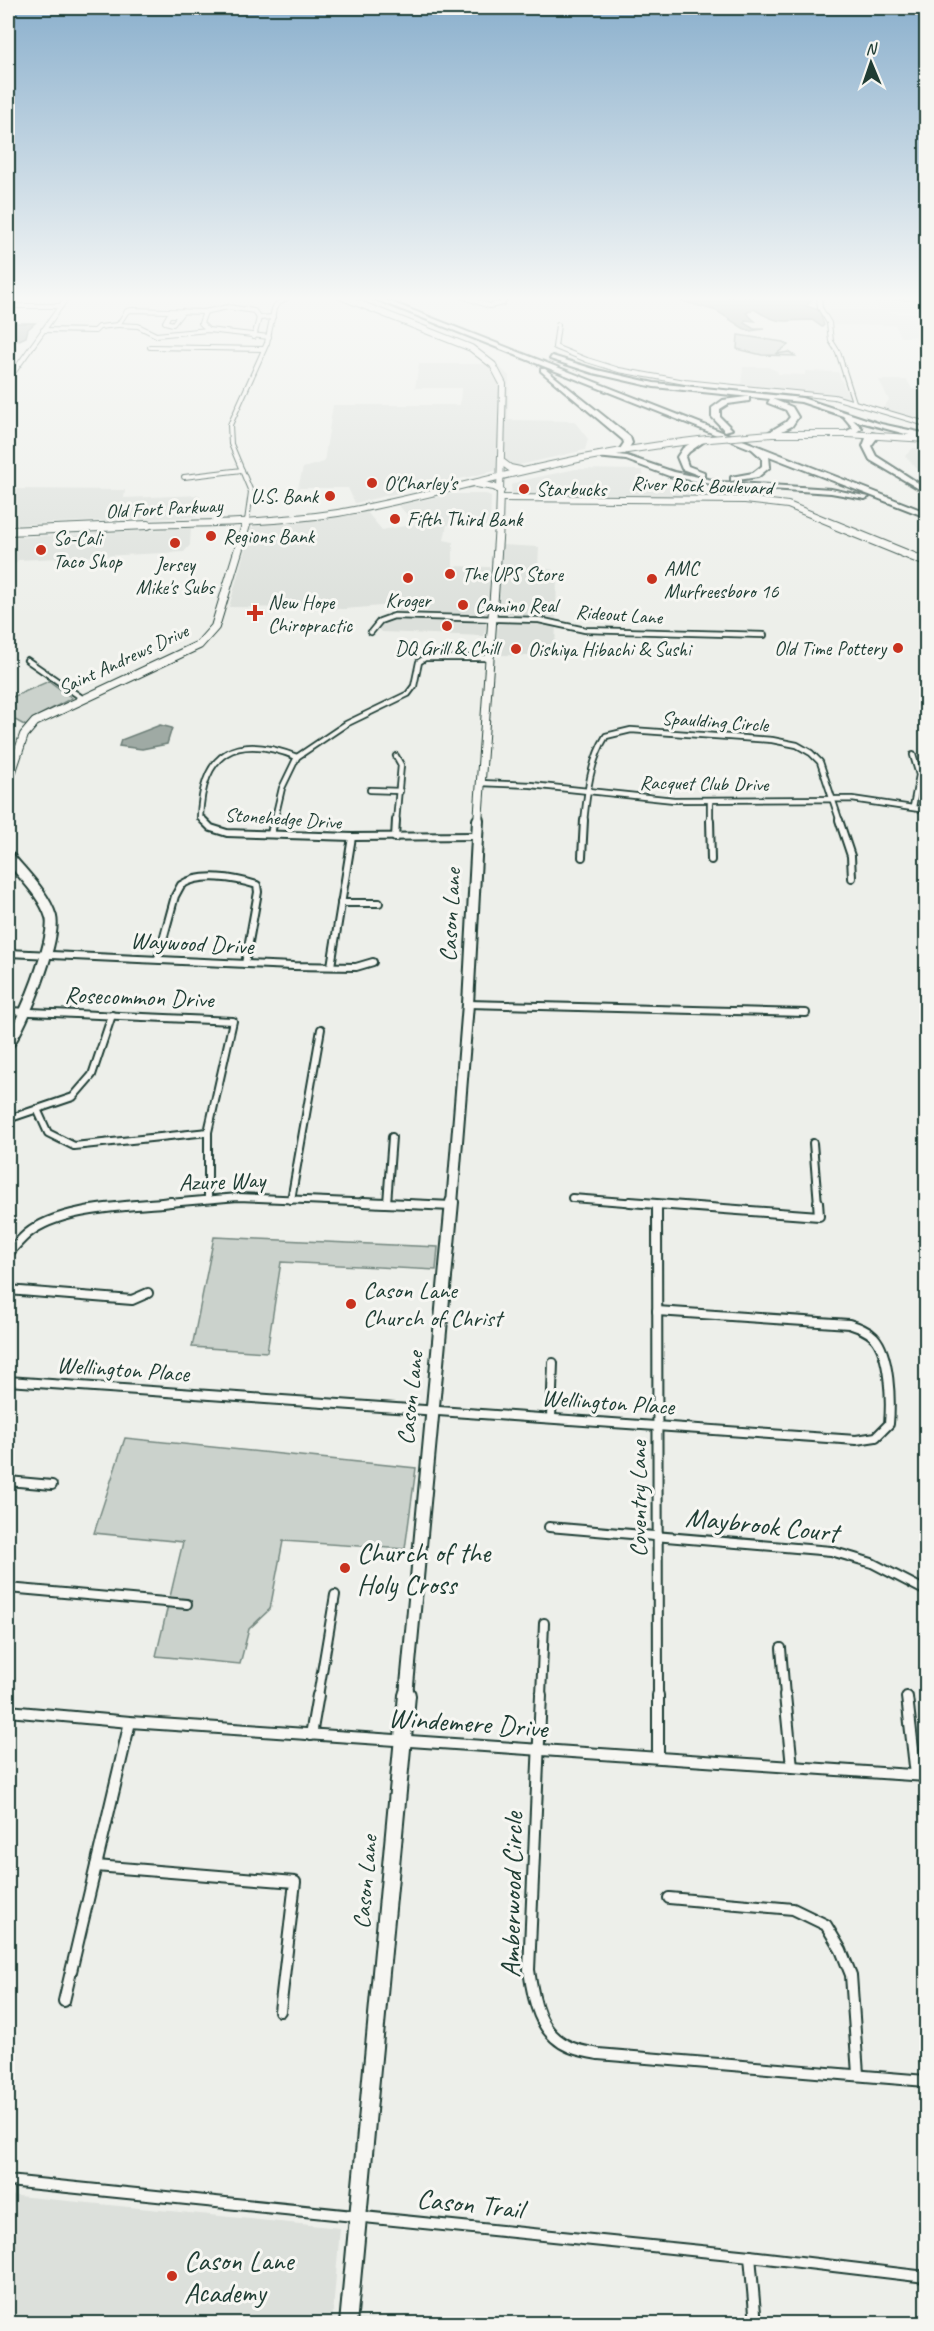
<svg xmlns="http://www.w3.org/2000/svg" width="934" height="2331" font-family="Caveat,sans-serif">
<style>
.built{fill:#dce0db}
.green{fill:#cbd2cc;stroke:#758880;stroke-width:1.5}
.water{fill:#9faaa4;stroke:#6c7e77;stroke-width:1.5}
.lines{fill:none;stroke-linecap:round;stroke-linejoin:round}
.street-far4-casing{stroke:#1f3d34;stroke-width:6}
.street-far3-casing{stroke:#1f3d34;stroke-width:8}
.street-far2-casing{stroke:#1f3d34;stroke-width:10}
.street-far1-casing{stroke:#1f3d34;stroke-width:12}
.street-casing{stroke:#1f3d34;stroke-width:14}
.secondary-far4-casing{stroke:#1f3d34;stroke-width:8}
.secondary-far3-casing{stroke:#1f3d34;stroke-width:10}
.secondary-far2-casing{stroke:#1f3d34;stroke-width:14}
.secondary-far1-casing{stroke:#1f3d34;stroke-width:16}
.secondary-casing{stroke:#1f3d34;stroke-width:20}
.primary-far1-casing{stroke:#1f3d34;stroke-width:8}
.primary-casing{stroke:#1f3d34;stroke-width:10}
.highway-casing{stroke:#1f3d34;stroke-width:4}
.street-far4{stroke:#f6f6f2;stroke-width:4}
.street-far3{stroke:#f6f6f2;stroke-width:4.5}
.street-far2{stroke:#f6f6f2;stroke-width:6}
.street-far1{stroke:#f6f6f2;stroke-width:8}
.street{stroke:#f6f6f2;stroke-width:10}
.secondary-far4{stroke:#f6f6f2;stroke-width:6}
.secondary-far3{stroke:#f6f6f2;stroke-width:8}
.secondary-far2{stroke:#f6f6f2;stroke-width:10}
.secondary-far1{stroke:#f6f6f2;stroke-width:12}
.secondary{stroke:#f6f6f2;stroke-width:16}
.primary-far1{stroke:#f6f6f2;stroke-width:6}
.primary{stroke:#f6f6f2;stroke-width:8}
.highway{fill:#f6f6f2;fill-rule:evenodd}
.primary-bridge-casing{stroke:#1f3d34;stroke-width:8;stroke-linecap:butt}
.primary-bridge{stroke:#f6f6f2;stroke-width:6}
.poi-dot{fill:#c8321e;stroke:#f6f6f2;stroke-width:2}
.labels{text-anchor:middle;stroke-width:6;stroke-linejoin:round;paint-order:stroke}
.far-poi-label{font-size:20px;fill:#1f3d34;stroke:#f6f6f2;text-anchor:start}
.far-street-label{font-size:20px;fill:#1f3d34;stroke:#f6f6f2}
.street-label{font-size:24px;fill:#1f3d34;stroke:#f6f6f2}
.poi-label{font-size:24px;fill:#1f3d34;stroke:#f6f6f2;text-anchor:start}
.near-street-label{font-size:28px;fill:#1f3d34;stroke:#f6f6f2}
.near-poi-label{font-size:28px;fill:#1f3d34;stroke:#f6f6f2;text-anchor:start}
</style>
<rect width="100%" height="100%" fill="#edefea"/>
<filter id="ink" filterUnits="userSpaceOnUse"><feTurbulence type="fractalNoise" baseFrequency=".0167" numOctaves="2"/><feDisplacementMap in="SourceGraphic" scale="12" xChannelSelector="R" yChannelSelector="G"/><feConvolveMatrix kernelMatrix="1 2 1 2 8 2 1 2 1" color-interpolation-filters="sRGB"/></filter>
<g filter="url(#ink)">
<g class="built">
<polygon points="871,297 917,300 923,311 889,311 890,313 924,313 926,316 926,336 901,337 895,325 833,325 826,310 879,310"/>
<polygon points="419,364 497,364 509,376 508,420 574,421 588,439 585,450 355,503 348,488 298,488 303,468 324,462 333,405 460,405 461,388 415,388"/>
<polygon points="743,367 768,367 777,371 778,374 805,375 805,371 838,372 849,398 741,385"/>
<polygon points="879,380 907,380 912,389 926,389 926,421 883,408 889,400"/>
<polygon points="913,448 926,449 926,478 905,456"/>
<polygon points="576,469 642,470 646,484 687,485 689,497 512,496 511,485 520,481"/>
<polygon points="12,489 125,490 124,498 200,495 196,517 8,525 8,497"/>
<polygon points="452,494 486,494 491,496 490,526 447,525 444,540 453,542 453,566 490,567 488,616 484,636 382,632 378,627 393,614 393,605 345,609 229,607 251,528 257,525 366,511 382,530 416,524 398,505"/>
<polygon points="191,528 190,545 184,552 18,560 12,568 8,568 8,538"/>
<polygon points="502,545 539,547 538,567 553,570 557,576 555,656 496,655"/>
<polygon points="8,2195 340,2228 332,2323 8,2323"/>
</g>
<g class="green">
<polygon points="738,335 783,342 788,345 776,354 789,352 795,356 762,355 737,349"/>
<polygon points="49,681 72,698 34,718 26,726 8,716 8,699"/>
<polygon points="214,1237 438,1247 436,1270 281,1262 267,1352 192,1347"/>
<polygon points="125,1438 416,1468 405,1549 283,1541 270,1609 249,1629 240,1664 156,1656 183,1542 94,1533"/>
</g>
<g class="water">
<path d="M677,296L810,298L811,301L806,306L819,310L824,325L822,327L812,320C784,320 780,326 754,309L746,313L755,321L745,320L744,323L754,329H764L750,331L743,328L717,311L682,301Z"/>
<polygon points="8,323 35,323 28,329 26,337 8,345"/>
<polygon points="160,725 172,728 167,744 142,749 119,746 121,740"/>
</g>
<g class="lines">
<defs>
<g id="street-far4">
<polyline points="429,296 448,296"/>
<polyline points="462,296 489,306 503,303 506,296"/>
<polyline points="819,296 820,308 829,323 831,341 838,352 854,402"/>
<polyline points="8,306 61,306"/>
<polyline points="205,312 201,323 208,330"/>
<polyline points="178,315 169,315 165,322 173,324 183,311"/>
<polyline points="118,325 138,326 156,335 208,330 269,337"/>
<polyline points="558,325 555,347 587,360 619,370 685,382 834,397 926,424"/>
<polyline points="43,330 95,331 99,327 118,325 127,311 132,310 204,312 228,307 254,311 259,318 273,317"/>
<polyline points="254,337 259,318"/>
<polyline points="150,347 264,349"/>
<polyline points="8,380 68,296"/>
<polyline points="184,477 242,470"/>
<polyline points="247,521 251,492 231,444 230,425 267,343 274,309 277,304 290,296"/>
</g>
<g id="street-far3">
<polyline points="371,632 380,621 394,616 539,620 585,630 764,635"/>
<polyline points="27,660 82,698"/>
<polyline points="913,755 919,775 913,807"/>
<polyline points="396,756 401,765 396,822"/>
<polyline points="480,783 531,785 674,800 852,799 926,810"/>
<polyline points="370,790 400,791"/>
<polyline points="710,801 710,822"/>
<path d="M204,822L200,818C202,751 236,733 297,757"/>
<polyline points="274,822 282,788 297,757 346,724 408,694 414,686 419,662 425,658 489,658"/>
<path d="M584,822C587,793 590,761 606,736L631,730L772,740L797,745L811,753L820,762L840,822"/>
</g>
<g id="street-far2">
<polyline points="203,820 211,828 227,833 352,837 477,836"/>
<polyline points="710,820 711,860"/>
<polyline points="839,820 851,856 852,878"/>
<polyline points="271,834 274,820"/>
<polyline points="395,838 396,820"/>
<polyline points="582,857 584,820"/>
<polyline points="341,903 379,903"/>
<polyline points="8,953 293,966 356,967 373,962"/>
<path d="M158,958L175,896L181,885C201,872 235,878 257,885L258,892L245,964"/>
<polyline points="331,966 352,837"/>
<polyline points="468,1004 806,1013"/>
<polyline points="8,1011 233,1021 208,1132 208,1198"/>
<polyline points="37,1109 48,1133 74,1146 208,1132"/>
<polyline points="8,1119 73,1097 92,1075 112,1015"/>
<polyline points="813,1143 818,1204"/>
<polyline points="572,1198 651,1204"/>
<polyline points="291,1200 321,1029"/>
<polyline points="387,1203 392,1137"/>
<polyline points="158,1204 238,1197 398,1204"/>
</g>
<g id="street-far1">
<polyline points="363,1202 452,1206"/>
<polyline points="630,1202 819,1216 818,1202"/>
<polyline points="657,1205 658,1696"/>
<path d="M8,1254C14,1247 20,1240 27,1234C61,1206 129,1207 171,1202"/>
<polyline points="8,1290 132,1300 148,1293"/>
<path d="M8,1381L856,1440L876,1437L889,1424C891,1401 890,1354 874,1337C867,1330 858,1327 849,1324L657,1311"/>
<polyline points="551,1418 553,1363"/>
<polyline points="8,1481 52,1485"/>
<polyline points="549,1527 831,1551 872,1563 926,1591"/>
<polyline points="8,1588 187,1604"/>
<polyline points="781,1648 785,1696"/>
<polyline points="318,1696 335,1595"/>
<polyline points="541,1696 544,1623"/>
</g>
<g id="street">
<path d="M541,1695L529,1970C533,1999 539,2034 570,2047C579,2051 589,2052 598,2054L926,2081"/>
<polyline points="658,1695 658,1757"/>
<polyline points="785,1695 792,1767"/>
<polyline points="907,1697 916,1775"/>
<polyline points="8,1711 130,1722 926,1776"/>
<polyline points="311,1735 318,1695"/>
<polyline points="96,1866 295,1882 280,2011"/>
<polyline points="669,1898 793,1909 826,1925 841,1950 851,1975 858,2074"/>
<polyline points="64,2001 130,1722"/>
<polyline points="8,2181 750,2256 926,2277"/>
<polyline points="750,2256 756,2324"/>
</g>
<g id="secondary-far4">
<polyline points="340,296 471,348 493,365 503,384 499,526"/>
<polyline points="897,296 926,297"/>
<polyline points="501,498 745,500 788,505 839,526"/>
<polyline points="245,526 247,521"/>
</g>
<g id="secondary-far3">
<polyline points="835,525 926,562"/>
<polyline points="8,783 24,735 35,722 199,645 215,627 246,525"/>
<polyline points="478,822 499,525"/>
</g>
<g id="secondary-far2">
<path d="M8,856C23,875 44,894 51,917C57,939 22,1026 8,1044"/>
<polyline points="452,1204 468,1004 478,820"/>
</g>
<polyline id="secondary-far1" points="406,1696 452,1202"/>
<polyline id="secondary" points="348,2324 407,1695"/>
<g id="primary-far1">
<polyline points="772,434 848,434 926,439"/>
<polyline points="502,462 510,468 520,470"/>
<polyline points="476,484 494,487 501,491"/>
<path d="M115,526C189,523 265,524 338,513C408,501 476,481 546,466C598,454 653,445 707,439"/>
</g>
<polyline id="primary" points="8,531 148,525"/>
<g id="highway">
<polygon points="367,296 376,296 926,512 926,517 769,456 770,467 758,477 731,481 731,477 753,473 762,466 762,458 752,449"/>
<polygon points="552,356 597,370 654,383 802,398 881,424 923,433 926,436 926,441 917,437 853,420 862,428 851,436 845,436 845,432 853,428 843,416 801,402 772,399 792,407 798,417 792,426 772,436 768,434 769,432 786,422 790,417 786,410 768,403 770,399 654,387 593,373 550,359"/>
<polygon points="541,369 545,369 630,437 632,443 625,454 618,452 624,443 623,440 541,371"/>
<polygon points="746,397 749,397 749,401 728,404 720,409 720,417 732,429 725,431 712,417 712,408 723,400"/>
<polygon points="872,433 879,435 871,446 876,456 926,488 926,493 870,460 863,446 866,438"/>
<polygon points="699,438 706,440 689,452 685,457 688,466 704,472 704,476 701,476 682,469 677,457 683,448"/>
<polygon points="599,453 627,456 674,472 722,482 831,489 869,497 865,499 831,493 722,486 669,476 626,460 596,457 595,455"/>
</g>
</defs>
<use href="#street-far4" class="street-far4-casing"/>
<use href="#street-far3" class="street-far3-casing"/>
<use href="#street-far2" class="street-far2-casing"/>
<use href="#street-far1" class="street-far1-casing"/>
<use href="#street" class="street-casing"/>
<use href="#secondary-far4" class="secondary-far4-casing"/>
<use href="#secondary-far3" class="secondary-far3-casing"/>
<use href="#secondary-far2" class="secondary-far2-casing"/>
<use href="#secondary-far1" class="secondary-far1-casing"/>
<use href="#secondary" class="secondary-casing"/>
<use href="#primary-far1" class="primary-far1-casing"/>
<use href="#primary" class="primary-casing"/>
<use href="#highway" class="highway-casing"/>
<use href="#street-far4" class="street-far4"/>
<use href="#street-far3" class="street-far3"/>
<use href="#street-far2" class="street-far2"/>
<use href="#street-far1" class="street-far1"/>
<use href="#street" class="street"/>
<use href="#secondary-far4" class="secondary-far4"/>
<use href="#secondary-far3" class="secondary-far3"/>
<use href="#secondary-far2" class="secondary-far2"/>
<use href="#secondary-far1" class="secondary-far1"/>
<use href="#secondary" class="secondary"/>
<use href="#primary-far1" class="primary-far1"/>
<use href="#primary" class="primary"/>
<use href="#highway" class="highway"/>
<defs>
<polyline id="primary-bridge" points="710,439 772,434"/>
</defs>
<use href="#primary-bridge" class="primary-bridge-casing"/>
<use href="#primary-bridge" class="primary-bridge"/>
</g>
</g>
<linearGradient id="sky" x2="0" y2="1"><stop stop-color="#8bb0cd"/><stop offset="0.48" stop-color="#f7f8f6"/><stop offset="1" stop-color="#f7f8f6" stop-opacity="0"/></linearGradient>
<rect width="934" height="622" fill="url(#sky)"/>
<g class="poi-dot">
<circle cx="372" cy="483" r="6"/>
<circle cx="524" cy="489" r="6"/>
<circle cx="330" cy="496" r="6"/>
<circle cx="395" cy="519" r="6"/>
<circle cx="211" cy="536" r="6"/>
<circle cx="175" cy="543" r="6"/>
<circle cx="41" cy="550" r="6"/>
<circle cx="450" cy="574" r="6"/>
<circle cx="408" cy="578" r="6"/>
<circle cx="652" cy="579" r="6"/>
<circle cx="463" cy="605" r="6"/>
<path d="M252 604h6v6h6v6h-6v6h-6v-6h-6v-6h6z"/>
<circle cx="447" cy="626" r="6"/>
<circle cx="898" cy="648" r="6"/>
<circle cx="516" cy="649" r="6"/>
<circle cx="351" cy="1304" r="6"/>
<circle cx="345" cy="1568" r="6"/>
<circle cx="172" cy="2276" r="6"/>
</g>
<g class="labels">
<g class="far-poi-label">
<text x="384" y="490">O'Charley's</text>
<text x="536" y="496">Starbucks</text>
<text x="318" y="503" text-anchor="end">U.S. Bank</text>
<text x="407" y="526">Fifth Third Bank</text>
<text x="223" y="543">Regions Bank</text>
<text x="53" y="545">So-Cali<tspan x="53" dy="23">Taco Shop</tspan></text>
<text x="175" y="571" text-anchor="middle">Jersey<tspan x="175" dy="23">Mike's Subs</tspan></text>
<text x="664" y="575">AMC<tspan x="664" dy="23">Murfreesboro 16</tspan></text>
<text x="462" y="581">The UPS Store</text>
<text x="408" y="607" text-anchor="middle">Kroger</text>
<text x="268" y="609">New Hope<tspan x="268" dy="23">Chiropractic</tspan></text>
<text x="475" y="612">Camino Real</text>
<text x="447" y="655" text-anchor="middle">DQ Grill &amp; Chill</text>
<text x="886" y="655" text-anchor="end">Old Time Pottery</text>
<text x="528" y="656">Oishiya Hibachi &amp; Sushi</text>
</g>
<g class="far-street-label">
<text transform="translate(702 485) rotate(2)" y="7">River Rock Boulevard</text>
<text transform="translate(164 508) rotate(-3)" y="7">Old Fort Parkway</text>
<text transform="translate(619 614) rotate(4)" y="7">Rideout Lane</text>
<text transform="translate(123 659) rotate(-25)" y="7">Saint Andrews Drive</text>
<text transform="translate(715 721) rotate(4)" y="7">Spaulding Circle</text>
<text transform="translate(704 783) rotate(1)" y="7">Racquet Club Drive</text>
<text transform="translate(283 818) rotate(4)" y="7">Stonehedge Drive</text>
</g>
<g class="street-label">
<text transform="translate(450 915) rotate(-87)" y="8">Cason Lane</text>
<text transform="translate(192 943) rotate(3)" y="8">Waywood Drive</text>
<text transform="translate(139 997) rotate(2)" y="8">Rosecommon Drive</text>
<text transform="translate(222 1181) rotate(-2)" y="8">Azure Way</text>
<text transform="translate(123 1369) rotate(4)" y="8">Wellington Place</text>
<text transform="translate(410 1398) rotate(-84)" y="8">Cason Lane</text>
<text transform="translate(608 1402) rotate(4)" y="8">Wellington Place</text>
<text transform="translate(638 1499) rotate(-90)" y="8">Coventry Lane</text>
<text transform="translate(365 1882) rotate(-85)" y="8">Cason Lane</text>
</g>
<g class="poi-label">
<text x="363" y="1298">Cason Lane<tspan x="363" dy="28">Church of Christ</tspan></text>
</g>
<g class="near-street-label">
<text transform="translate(762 1524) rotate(6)" y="10">Maybrook Court</text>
<text transform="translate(468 1722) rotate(4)" y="10">Windemere Drive</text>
<text transform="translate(511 1895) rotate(-89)" y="10">Amberwood Circle</text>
<text transform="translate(470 2203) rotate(6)" y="10">Cason Trail</text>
</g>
<g class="near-poi-label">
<text x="357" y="1562">Church of the<tspan x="357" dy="32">Holy Cross</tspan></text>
<text x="184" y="2270">Cason Lane<tspan x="184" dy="32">Academy</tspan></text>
</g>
</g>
<rect width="934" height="2331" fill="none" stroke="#f6f6f2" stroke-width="30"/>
<rect x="15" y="15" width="904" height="2301" fill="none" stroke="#1f3d34" stroke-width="2" filter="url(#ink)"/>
<g transform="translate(871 63) rotate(358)" stroke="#f6f6f2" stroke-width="4.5" paint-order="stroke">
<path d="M0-4.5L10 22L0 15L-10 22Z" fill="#1f3d34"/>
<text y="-9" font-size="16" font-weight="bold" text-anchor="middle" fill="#1f3d34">N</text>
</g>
</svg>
